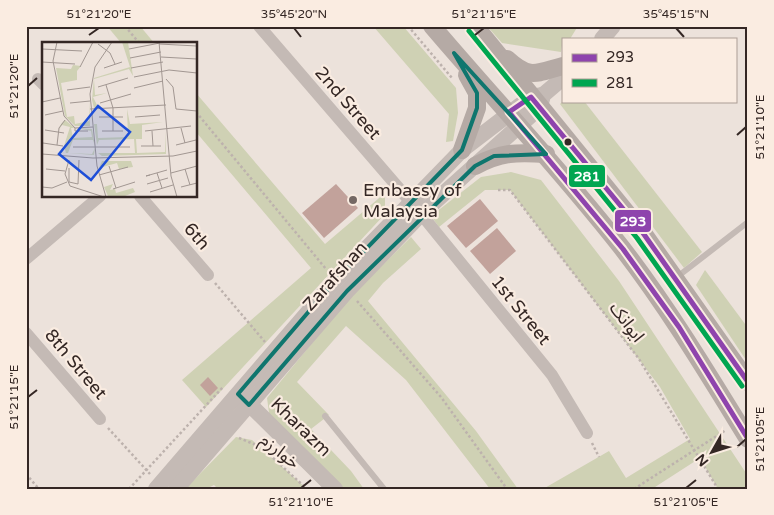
<svg xmlns="http://www.w3.org/2000/svg" width="774" height="515" font-family="'Varela Round','Noto Sans Arabic',sans-serif">
<style>
.green{fill:#cfd1b4}
.building{fill:#c2a29b}
.lines{fill:none;stroke-linecap:round;stroke-linejoin:round}
.path{stroke:#bdb2ad;stroke-width:2.5;stroke-dasharray:2.5 2.5;stroke-linecap:butt}
.service{stroke:#c4bab5;stroke-width:6}
.minor{stroke:#c4bab5;stroke-width:12}
.tertiary{stroke:#c4bab5;stroke-width:16}
.secondary{stroke:#b5aaa5;stroke-width:18}
.bus-1-casing{stroke:#faece1;stroke-width:9}
.bus-2-casing{stroke:#faece1;stroke-width:9}
.bus-1{stroke:#8e44ad;stroke-width:5}
.bus-2{stroke:#00a651;stroke-width:5}
.marked{fill:none;stroke:#0f766e;stroke-width:4;stroke-linejoin:round}
.ticks{fill:none;stroke:#342724;stroke-width:2}
.bus-dot{fill:#342724;stroke:#faece1;stroke-width:2}
.poi-dot{fill:#746864;stroke:#faece1;stroke-width:2}
.labels{text-anchor:middle;stroke-width:4.5;stroke-linejoin:round;paint-order:stroke}
.street-label{font-size:18px;fill:#342724;stroke:#faece1}
.poi-label{font-size:18px;fill:#342724;stroke:#faece1;text-anchor:start}
.inset-road{fill:none;stroke:#a29792;stroke-width:1}
.view{fill:#1d4ed8;fill-opacity:0.15;stroke:#1d4ed8;stroke-width:2.5}
.inset-edge{fill:none;stroke:#342724;stroke-width:2.5}
.line-badge{stroke:#faece1;stroke-width:2}
.badge-label{font-size:14px;text-anchor:middle;font-weight:bold;fill:#fff}
.neatline{fill:none;stroke:#342724;stroke-width:2}
.ticks-label{font-size:12px;text-anchor:middle;fill:#342724}
</style>
<rect width="100%" height="100%" fill="#ece2db"/>
<g class="green">
<polygon points="107,26 140,26 155,44 122,44"/>
<polygon points="373,26 403,26 456,88 458,113 453,141 446,142 449,114"/>
<polygon points="487,26 578,26 570,39 563,39 561,52 502,43"/>
<polygon points="196,93 325,244 385,193 385,214 206,407 182,380 311,268 196,132"/>
<polygon points="563,101 584,101 702,252 684,268 560,104"/>
<polygon points="511,172 541,180 619,281 748,476 748,489 718,489 700,458 652,489 543,489 609,451 626,478 690,439 660,387 510,190 485,190 439,227 431,216 481,177"/>
<polygon points="411,237 421,249 383,283 368,301 476,431 518,489 490,489 406,380 346,326 297,382 329,415 311,429 351,471 364,489 337,489 270,420 267,398 349,298"/>
<polygon points="705,270 748,328 748,363 696,285"/>
<polygon points="236,437 252,440 307,489 218,489 214,485 206,489 185,489"/>
</g>
<g class="building">
<polygon points="336,184 358,208 324,238 302,213"/>
<polygon points="480,199 498,221 466,248 447,226"/>
<polygon points="497,228 516,251 490,274 470,251"/>
<polygon points="208,377 218,388 210,396 200,385"/>
</g>
<g class="lines">
<g class="path">
<polyline points="125,26 140,44"/>
<polyline points="408,26 452,78"/>
<polyline points="196,112 326,269"/>
<polyline points="498,190 510,190 639,359 718,489"/>
<polyline points="215,283 265,342"/>
<polyline points="357,301 441,397 507,489"/>
<polyline points="108,428 150,474"/>
<polyline points="239,438 261,447 307,489"/>
<polyline points="592,443 599,457"/>
<polyline points="26,474 39,489"/>
<polyline points="129,489 223,387"/>
<polyline points="634,489 726,430"/>
</g>
<g class="service">
<polyline points="677,277 748,222"/>
<polyline points="325,416 384,489"/>
</g>
<g class="minor">
<polyline points="259,26 421,214 552,375 587,433"/>
<polyline points="38,79 44,85"/>
<polyline points="140,196 208,275"/>
<polyline points="26,259 100,196"/>
<polyline points="26,333 100,419"/>
</g>
<g class="tertiary">
<polyline points="602,39 613,26"/>
<polyline points="242,397 335,489"/>
<polyline points="156,489 335,281 462,150 531,97 543,95"/>
<polyline points="176,489 347,291 421,214 540,107 543,95 563,78"/>
</g>
<g class="secondary">
<path d="M432,26C495,100 562,171 622,248C669,309 708,374 748,439"/>
<polyline points="475,26 643,233 748,382"/>
<path d="M507,59C530,80 536,73 563,66"/>
<polyline points="462,150 477,108 477,93 467,75"/>
<path d="M475,166C501,152 517,152 546,154"/>
</g>
<defs>
<polyline id="bus-1" points="748,382 643,233 531,97 509,112 623,249 679,327 748,439"/>
<polyline id="bus-2" points="469,31 637,238 742,386"/>
</defs>
<use href="#bus-1" class="bus-1-casing"/>
<use href="#bus-2" class="bus-2-casing"/>
<use href="#bus-1" class="bus-1"/>
<use href="#bus-2" class="bus-2"/>
</g>
<path class="marked" d="M454,53L546,154L494,156L475,166L347,291L249,405L238,394L335,281L462,150L477,108V93Z"/>
<path class="ticks" d="M294,28L301,37M676,28L684,37M89,35L99,28M475,35L484,28M28,86L37,78M737,135L746,127M28,397L37,390M737,447L746,439M301,488L311,480M686,488L696,480"/>
<circle class="bus-dot" cx="568" cy="142" r="4.5"/>
<circle class="poi-dot" cx="353" cy="200" r="5"/>
<g class="labels">
<g class="street-label">
<text transform="translate(348 103) rotate(49)" y="6">2nd Street</text>
<text transform="translate(197 236) rotate(49)" y="6">6th</text>
<text transform="translate(335 276) rotate(-48)" y="6">Zarafshan</text>
<text transform="translate(521 310) rotate(51)" y="6">1st Street</text>
<text transform="translate(627 322) rotate(53)" y="6">ایوانک</text>
<text transform="translate(76 364) rotate(50)" y="6">8th Street</text>
<text transform="translate(301 427) rotate(44)" y="6">Kharazm</text>
<text transform="translate(280 451) rotate(38)" y="6">خوارزم</text>
</g>
<g class="poi-label">
<text x="363" y="196">Embassy of<tspan x="363" dy="21">Malaysia</tspan></text>
</g>
</g>
<g transform="translate(42 42)">
<rect width="155" height="155" fill="#ece2db"/>
<path d="M80,0H86L91,34L87,27L52,37L53,53L65,51L51,55L56,65L52,66L50,58L52,36L88,25ZM31,23L39,24L35,29V38L19,41L25,75L32,74L33,82L47,79V59L48,84H33L23,74L14,26L29,27ZM85,67L88,82L121,80L100,83V97H94L95,111L123,110V89L124,112L60,114L56,111H93L92,97L57,98L55,103L52,82H55L56,96L86,95ZM23,78L33,86H29L31,96L50,95L49,89L34,86L50,87L53,104L51,98H31L26,111L50,112L53,106L52,113L0,109L24,111L22,104L28,85L20,83L17,88L19,82ZM60,119H89L91,125L77,127L75,121L57,126ZM71,142L68,148L73,147L74,151L91,146L93,150L83,154H66L62,145Z" fill="#cfd1b4"/>
<path class="inset-road" d="M15,0L11,19L22,74L33,86L51,85M117,0L129,134L135,155M56,2L68,11L73,22M117,2L155,4M0,7L40,9M87,7L118,1M119,15L155,17M88,16L119,10M0,20L33,22M38,25L51,0M62,26L80,20M89,26L121,20M92,35L127,28L155,31M124,37L131,45L134,67L155,69M64,43L71,66V89M56,45L86,36M92,46L121,39M25,48L48,45M0,60L18,56M28,61L48,59M58,61L89,52M48,67L124,63M3,73L21,69M57,75H81M93,75L118,73M33,86V89H46M139,86L143,101M3,88L22,91M60,89H81M103,89L149,84M110,89L111,104M1,101L21,104M15,103L17,86L23,78M134,103L154,98M99,104H119M31,105H88M0,112L51,116L131,114L155,109M27,118L23,132L28,144L62,155M67,124L74,146M27,126V140L36,142L37,118M4,127L23,129M143,127L148,143M115,131L120,146M129,131L155,124M57,133L86,125M108,133L104,134L125,128M105,142L126,136M0,145L10,146L25,140M139,145L155,141M71,147L93,140M108,150L131,143M64,155L55,124L48,52L53,25L70,0"/>
<path class="view" d="M56,64L88,90L49,138L17,112Z"/>
<rect width="155" height="155" class="inset-edge"/>
</g>
<g class="line-badge">
<rect x="568" y="164" width="38" height="24" rx="5" fill="#00a651"/>
<rect x="614" y="209" width="38" height="24" rx="5" fill="#8e44ad"/>
</g>
<g class="badge-label">
<text x="587" y="181">281</text>
<text x="633" y="226">293</text>
</g>
<rect width="774" height="515" fill="none" stroke="#faece1" stroke-width="55"/>
<rect x="562" y="38" width="175" height="65" fill="#faece1" stroke="#ab9d95"/>
<rect x="572" y="54" width="25" height="8" fill="#8e44ad" stroke="#ab9d95"/>
<text x="606" y="62" font-size="15" fill="#342724">293</text>
<rect x="572" y="79" width="25" height="8" fill="#00a651" stroke="#ab9d95"/>
<text x="606" y="88" font-size="15" fill="#342724">281</text>
<g transform="translate(712 452) rotate(231)" stroke="#faece1" stroke-width="4" paint-order="stroke">
<path d="M0-4L9 19L0 12L-9 19Z" fill="#342724"/>
<text y="-8" font-size="14" font-weight="bold" text-anchor="middle" fill="#342724">N</text>
</g>
<rect x="28" y="28" width="718" height="460" class="neatline"/>
<g class="ticks-label">
<text x="99" y="18">51°21'20"E</text>
<text x="294" y="18">35°45'20"N</text>
<text x="484" y="18">51°21'15"E</text>
<text x="676" y="18">35°45'15"N</text>
<text transform="translate(14 86) rotate(-90)" y="4">51°21'20"E</text>
<text transform="translate(760 127) rotate(-90)" y="4">51°21'10"E</text>
<text transform="translate(14 397) rotate(-90)" y="4">51°21'15"E</text>
<text transform="translate(760 439) rotate(-90)" y="4">51°21'05"E</text>
<text x="301" y="506">51°21'10"E</text>
<text x="686" y="506">51°21'05"E</text>
</g>
</svg>
